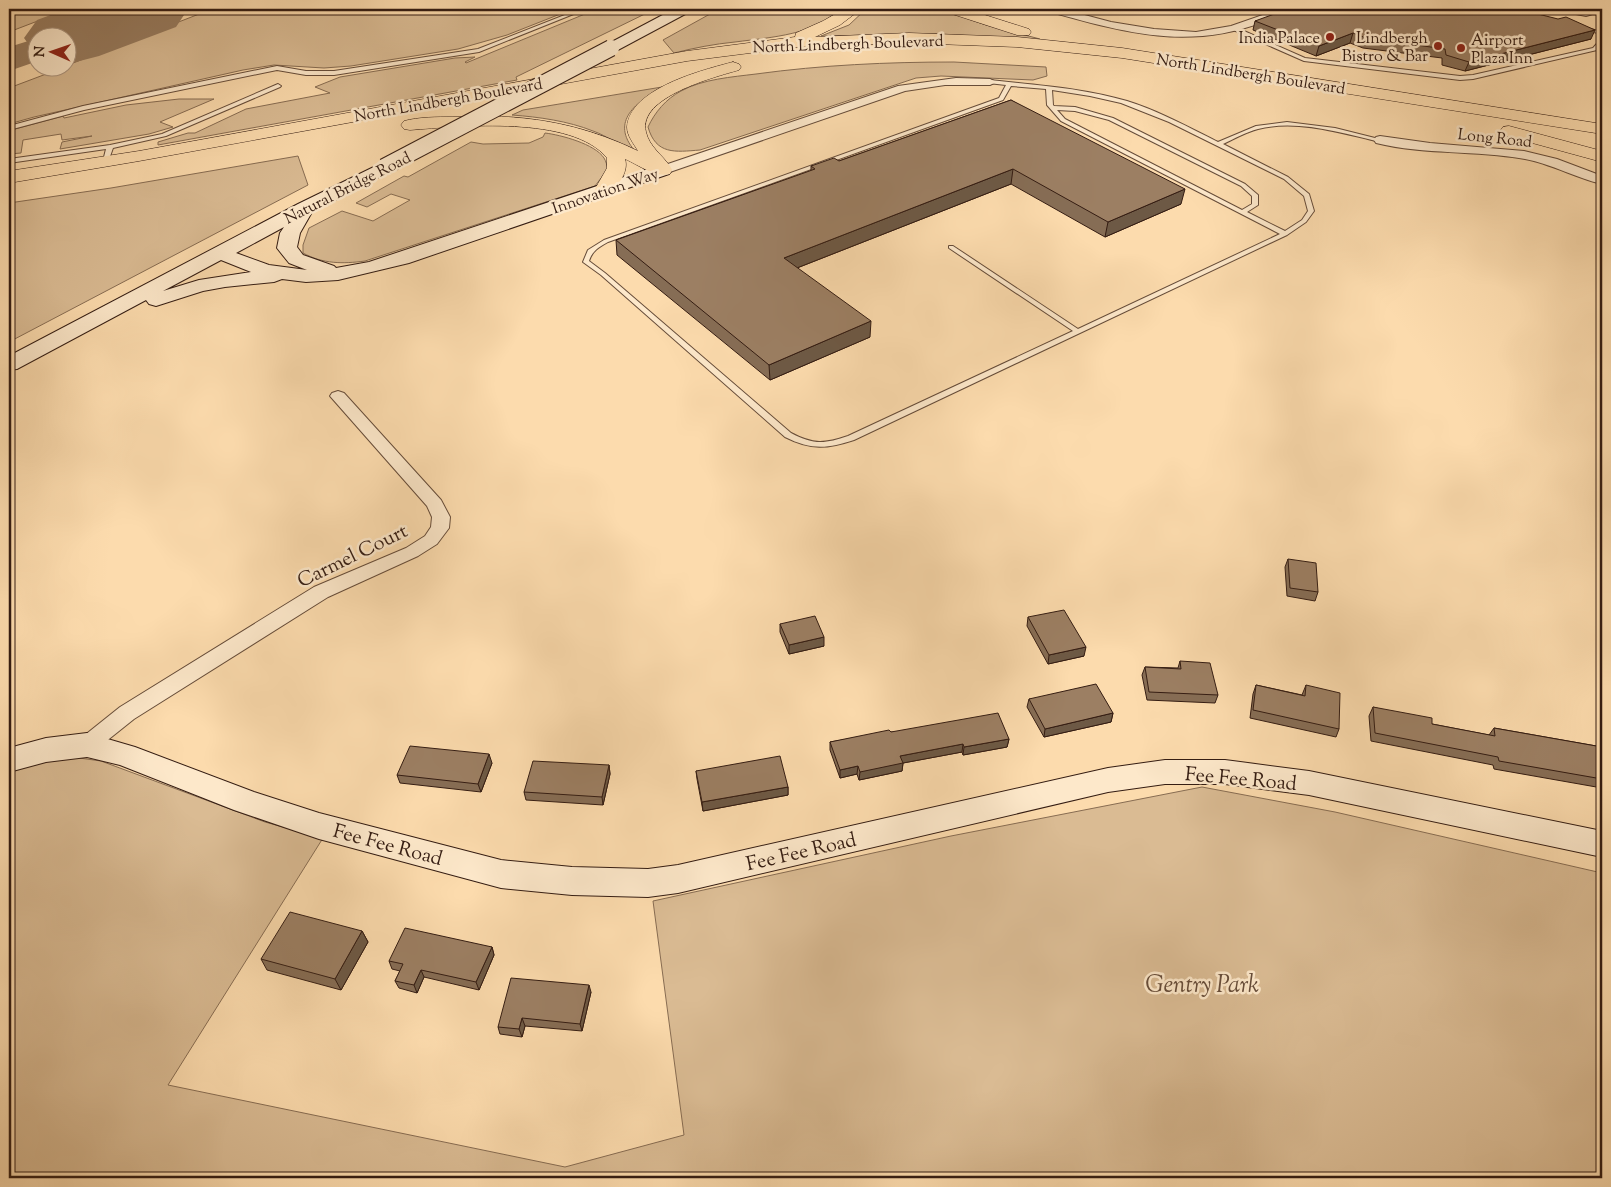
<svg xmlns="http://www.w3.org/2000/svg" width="1611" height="1187" font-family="'Sorts Mill Goudy',serif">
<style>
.green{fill:#dabb93;stroke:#876c52}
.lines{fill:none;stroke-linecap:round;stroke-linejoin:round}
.taxiway{fill:#987c60;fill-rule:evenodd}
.runway{fill:#987c60;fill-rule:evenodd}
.lane-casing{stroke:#664c39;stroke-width:2}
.street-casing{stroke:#664c39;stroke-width:2}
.secondary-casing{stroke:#341c12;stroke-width:2}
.highway-casing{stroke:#341c12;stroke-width:1}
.lane{fill:#fde8ca;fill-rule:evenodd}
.street{fill:#fde8ca;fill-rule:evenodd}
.secondary{fill:#fde8ca;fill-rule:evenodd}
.highway{fill:#fcdbad;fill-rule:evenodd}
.secondary-bridge-casing{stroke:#341c12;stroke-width:18;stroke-linecap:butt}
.secondary-bridge{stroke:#fde8ca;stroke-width:16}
.wall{fill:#866d55;stroke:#341c12}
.shaded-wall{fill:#6d5945;stroke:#341c12}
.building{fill:#9c7f63;stroke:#341c12}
.poi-dot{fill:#8f2418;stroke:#fde8ca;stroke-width:2}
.labels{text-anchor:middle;stroke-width:5;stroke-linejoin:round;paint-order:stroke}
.far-poi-label{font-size:16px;fill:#341c12;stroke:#fde8ca;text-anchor:end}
.far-street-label{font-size:16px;fill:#341c12;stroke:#fde8ca}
.street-label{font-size:20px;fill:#341c12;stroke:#fde8ca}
.near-park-label{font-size:24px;font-style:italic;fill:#664c39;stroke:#fde8ca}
</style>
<rect width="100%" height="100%" fill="#fcdbad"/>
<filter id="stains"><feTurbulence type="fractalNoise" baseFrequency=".004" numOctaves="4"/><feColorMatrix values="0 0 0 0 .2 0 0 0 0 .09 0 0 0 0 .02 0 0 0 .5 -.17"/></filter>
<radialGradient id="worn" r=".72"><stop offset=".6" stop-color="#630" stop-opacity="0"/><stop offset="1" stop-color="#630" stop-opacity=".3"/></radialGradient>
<g class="green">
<polygon points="9,9 69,9 9,32"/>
<polygon points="212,9 573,9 507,35 458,49 351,66 324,68 274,65 243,70 34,117 9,124 9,88 62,68 68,68 68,65"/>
<polygon points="597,9 655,9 516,77 517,80 158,145 158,142 188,133 195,133 246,109 330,93 315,87 340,77 455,58 475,57 465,62 466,63"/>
<path d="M719,9H844C812,35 774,37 735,42C714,44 694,48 674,53L663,40Z"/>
<polygon points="866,9 940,9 986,25 1040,39 1039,40 939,34 821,36 849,25"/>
<path d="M954,62L1046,67L1047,76L1033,80L941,76L916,78L700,150C675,152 656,155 648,127C655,112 666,99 681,91C703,79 732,77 756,74C822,65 887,62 954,62Z"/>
<path d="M662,87C637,102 609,121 635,151C620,147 608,136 593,131C568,121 539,117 512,115L523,110Z"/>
<polygon points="179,99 214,99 160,122 173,127 149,134 60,149 62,142 92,136 62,140 61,134 23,140 21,153 9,154 9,131 11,130 63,116 64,118 126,105"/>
<path d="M545,133C561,135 595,144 604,158C606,161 607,166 608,169L595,186L365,261C343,264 323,264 303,253V245L309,228L342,211L373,221L410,200L391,194L367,207L356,203L404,176L408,177L471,142L483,144L529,143L543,137Z"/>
<polygon points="298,156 308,185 9,342 9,203 111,188"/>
<polygon points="72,757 101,761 265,822 323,838 168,1085 565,1167 684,1135 653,901 951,836 1202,787 1335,812 1602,873 1602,1178 9,1178 9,771 37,762"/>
</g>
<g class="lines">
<g class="taxiway">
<polygon points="99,9 143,9 138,16 73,45 68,47 68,38 44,38 49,31"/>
<polygon points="38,38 38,61 9,71 9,47"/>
</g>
<polygon class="runway" points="67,9 188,9 176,27 99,56 68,64 68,38 38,38 37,56 24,38 37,20"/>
<defs>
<g id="lane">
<polygon points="580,9 586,9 479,52 334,75 306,75 277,70 84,110 9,130 9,126 83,106 277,66 306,71 334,71 478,49"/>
<path d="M1556,9C1565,9 1578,14 1586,13C1594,12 1592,10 1602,13V15L1593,14L1586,16L1556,10Z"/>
<polygon points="1231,27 1235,27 1305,58 1460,76 1473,75 1593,48 1602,38 1602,43 1597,50 1473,79 1460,80 1304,61 1231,29"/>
<polygon points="1583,27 1602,32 1602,34 1581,29 1581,28"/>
<path d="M990,80C1036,85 1083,88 1127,101C1159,111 1188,127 1218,142L1256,126L1287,122L1335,128L1383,140L1380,142C1342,133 1297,119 1258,129C1246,132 1234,139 1223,144L1288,177L1309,194L1314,211L1306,222L1287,235L854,440C827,449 811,450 785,437L601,275L583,262L588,250L604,240L999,98L1006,85L988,83V81ZM1011,86L1046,89L1047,105L1061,121L1280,234L1078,329L953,246H949V248L1073,331L848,436C825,444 813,445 791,433L605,273L589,261C592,251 599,247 608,242L1003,100ZM1052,90L1090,96L1121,103L1169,122L1284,179L1304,196L1308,211L1302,220L1285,231L1247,212L1258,205V195L1245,184L1113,118L1075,107L1054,106L1053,105ZM1057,110L1075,111L1109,120L1241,186L1252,196V204L1242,210L1065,119Z"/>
<polygon points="278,84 281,86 280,87 166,136 113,148 108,162 103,161 106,149 9,163 9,159 110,145 162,134"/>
</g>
<g id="street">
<path d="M1046,9H1062L1111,22L1154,29L1196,32L1231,26L1280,9H1294C1287,16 1272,19 1263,22C1187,51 1123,32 1047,11Z"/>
<polygon points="956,78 990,79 996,82 990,85 945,85 905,91 667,173 663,174 657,170 659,167 898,86"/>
<path d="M1380,136L1430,143L1524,151L1557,159L1602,176V184C1576,178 1552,164 1525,159C1476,150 1425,155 1376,143L1374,140L1376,137Z"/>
<polygon points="338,391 344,393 441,500 450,517 449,528 437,544 418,556 328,597 134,719 94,751 87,753 80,751 77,745 80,739 120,707 314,587 406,548 425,536 431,527 432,517 427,506 330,396 332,393"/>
</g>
<g id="secondary">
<polygon points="674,9 691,9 689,12 616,51 606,51 603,48 606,45"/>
<path d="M384,162L390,163L393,167L390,171L312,212L300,233L297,247L303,255L334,266L336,268L369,262L657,166L663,165L669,166L672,170L669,174L409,263L338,280L306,282L282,279L274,282L225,287L203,291L156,306L149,304L146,300L17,369L9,370V356L298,204ZM284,227L280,233L277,248L289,263L307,270L269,265L236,253ZM221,260L251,272L199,280L163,291Z"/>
<polygon points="87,733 135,747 254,792 319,813 501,860 572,867 648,869 678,865 1108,768 1165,760 1225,760 1309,771 1602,831 1602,857 1309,795 1225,784 1165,784 1108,792 678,893 648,897 572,895 501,888 319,839 234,810 120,765 87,757 46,762 9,772 9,748 46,738"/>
</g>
<g id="highway">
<polygon points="844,9 861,9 840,25 815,37 909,33 1017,37 1122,48 1602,124 1602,134 1122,58 1017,47 909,43 797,47 687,61 139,161 9,183 9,171 139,151 687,51 795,37 796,33 823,21"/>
<polygon points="944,9 966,9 1029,29 1031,32 1029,35 1017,35 946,12"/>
<path d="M733,62L739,64L741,67L739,70C715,77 637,97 646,132C649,146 662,155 670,166L672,170L670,174C655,178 639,165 625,159C629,171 619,183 612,193L605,195L598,193L595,189L607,168V158C572,115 461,126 410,130L404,129L401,125L404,121C419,117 437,117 453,117C519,113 579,122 638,151C634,144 627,136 627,127C630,88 703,70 733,62Z"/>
<polygon points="1509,126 1602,151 1602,162 1503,135 1500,131 1503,127"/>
</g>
</defs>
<use href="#lane" class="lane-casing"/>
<use href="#street" class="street-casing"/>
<use href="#secondary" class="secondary-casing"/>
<use href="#highway" class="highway-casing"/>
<use href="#lane" class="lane"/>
<use href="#street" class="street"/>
<use href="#secondary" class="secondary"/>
<use href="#highway" class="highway"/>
<defs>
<polyline id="secondary-bridge" points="384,167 611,48"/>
</defs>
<use href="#secondary-bridge" class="secondary-bridge-casing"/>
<use href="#secondary-bridge" class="secondary-bridge"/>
</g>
<g class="wall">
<polygon points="1255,21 1591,39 1465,71 1442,65 1442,58 1363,48 1350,43 1316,56 1253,30"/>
<polygon points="1011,100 1181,204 1105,237 1011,184 797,268 870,337 770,380 617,255 616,240 811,171 811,166 839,161"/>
<polygon points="1288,559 1318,592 1315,601 1287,596 1285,567"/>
<polygon points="1028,617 1084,656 1048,664 1027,626"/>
<polygon points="780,624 824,646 789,654 780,632"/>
<polygon points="1180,661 1218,695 1215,703 1147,700 1142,675 1145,667 1178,668"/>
<polygon points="1256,685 1302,695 1306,685 1339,729 1336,737 1250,718 1253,694"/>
<polygon points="1029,699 1113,713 1111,722 1044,737 1027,707"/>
<polygon points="1373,707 1432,724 1489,735 1494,728 1602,747 1602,788 1494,769 1493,765 1371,741 1369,716"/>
<polygon points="891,732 1009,739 1007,747 963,755 962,752 903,763 902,771 859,780 857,774 840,778 830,750 830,742"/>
<polygon points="492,763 481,792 400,783 397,775"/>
<polygon points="609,765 610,774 603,805 526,800 524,792"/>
<polygon points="696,771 788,787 788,795 703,811 697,779"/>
<polygon points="362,931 368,942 341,990 267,970 261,959"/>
<polygon points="492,947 494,955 479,990 424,977 417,993 399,988 395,981 400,971 392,969 389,961"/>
<polygon points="591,992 582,1031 525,1026 522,1037 500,1034 498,1027"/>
</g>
<g class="shaded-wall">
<polygon points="1595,30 1591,39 1465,71 1469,62"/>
<polygon points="1353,33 1350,43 1316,56 1319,46"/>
<polygon points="1013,169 1011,184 784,273 784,258"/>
<polygon points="1185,189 1181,204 1105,237 1108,222"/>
<polygon points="871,321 870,337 770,380 769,365"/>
<polygon points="824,637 824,646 789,654 789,645"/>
<polygon points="1086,647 1084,656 1048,664 1049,655"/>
<polygon points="1113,713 1111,722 1044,737 1045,729"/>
<polygon points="1009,739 1007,747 963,755 964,747"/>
<polygon points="963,744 962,752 903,763 902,771 859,780 860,772 900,756"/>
<polygon points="489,754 492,763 481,792 478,784"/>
<polygon points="609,765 610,774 603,805 602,797"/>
<polygon points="858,766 857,774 840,778 840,770"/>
<polygon points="788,787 788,795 703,811 702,802"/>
<polygon points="362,931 368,942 341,990 335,979"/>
<polygon points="492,947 494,955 479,990 476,982"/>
<polygon points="421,970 424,977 417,993 414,985"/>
<polygon points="589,985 591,992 582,1031 580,1024"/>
<polygon points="522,1018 525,1026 522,1037 519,1029"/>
</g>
<g class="building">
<polygon points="1288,9 1518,9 1558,19 1566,17 1595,30 1469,62 1446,55 1445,49 1366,38 1353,33 1319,46 1255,21"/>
<polygon points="1011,100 1185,189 1108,222 1013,169 784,258 871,321 769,365 616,240 815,169 811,166 834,158 839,161"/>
<polygon points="1288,559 1316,563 1318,592 1290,588"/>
<polygon points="1064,610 1086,647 1049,655 1028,617"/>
<polygon points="815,616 824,637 789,645 780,624"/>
<polygon points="1180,661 1210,663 1218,695 1149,692 1145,667 1181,669"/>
<polygon points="1096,684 1113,713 1045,729 1029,699"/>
<polygon points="1256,685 1305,696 1306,685 1340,693 1339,729 1253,710"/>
<polygon points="1373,707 1432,718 1432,724 1495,736 1494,728 1602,747 1602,779 1499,761 1498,757 1375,733"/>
<polygon points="998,713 1009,739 964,747 963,744 900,756 903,763 860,772 858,766 840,770 830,742 889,730 891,732"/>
<polygon points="410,746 489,754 478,784 397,775"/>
<polygon points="780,756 788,787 702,802 696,771"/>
<polygon points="533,761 609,765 602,797 524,792"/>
<polygon points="290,912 362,931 335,979 261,959"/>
<polygon points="405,928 492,947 476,982 421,970 414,985 395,981 403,964 389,961"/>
<polygon points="511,978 589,985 580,1024 522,1018 519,1029 498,1027"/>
</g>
<g class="poi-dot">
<circle cx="1330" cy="37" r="5"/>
<circle cx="1438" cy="46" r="5"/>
<circle cx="1461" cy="48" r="5"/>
</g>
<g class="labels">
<g class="far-poi-label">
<text x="1320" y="43">India Palace</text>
<text x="1428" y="43">Lindbergh<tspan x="1428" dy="18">Bistro &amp; Bar</tspan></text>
<text x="1471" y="45" text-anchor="start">Airport<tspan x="1471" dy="18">Plaza Inn</tspan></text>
</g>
<g class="far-street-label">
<text transform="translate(848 43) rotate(-2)" y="6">North Lindbergh Boulevard</text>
<text transform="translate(1251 73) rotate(9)" y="6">North Lindbergh Boulevard</text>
<text transform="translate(448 99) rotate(-10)" y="6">North Lindbergh Boulevard</text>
<text transform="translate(1495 137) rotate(6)" y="6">Long Road</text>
<text transform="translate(347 187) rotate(-27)" y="6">Natural Bridge Road</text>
<text transform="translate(605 190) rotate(-19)" y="6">Innovation Way</text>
</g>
<g class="street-label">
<text transform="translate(352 555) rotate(-26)" y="7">Carmel Court</text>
<text transform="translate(1241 778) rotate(5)" y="7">Fee Fee Road</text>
<text transform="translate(388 844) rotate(15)" y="7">Fee Fee Road</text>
<text transform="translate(801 851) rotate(-13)" y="7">Fee Fee Road</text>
</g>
<g class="near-park-label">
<text x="1202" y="992">Gentry Park</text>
</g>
</g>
<rect width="1611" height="1187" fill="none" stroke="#fcdbad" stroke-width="30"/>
<rect x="10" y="10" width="1591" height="1167" fill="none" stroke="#341c12" stroke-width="2.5"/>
<rect x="15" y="15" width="1581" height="1157" fill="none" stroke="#341c12"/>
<g transform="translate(52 52) rotate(272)"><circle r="24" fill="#fde8ca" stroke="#ad9680"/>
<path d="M0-4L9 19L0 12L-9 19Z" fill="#8f2418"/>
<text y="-8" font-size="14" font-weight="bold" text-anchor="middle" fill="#341c12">N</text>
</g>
<rect width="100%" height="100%" filter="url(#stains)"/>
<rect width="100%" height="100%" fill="url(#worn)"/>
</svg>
